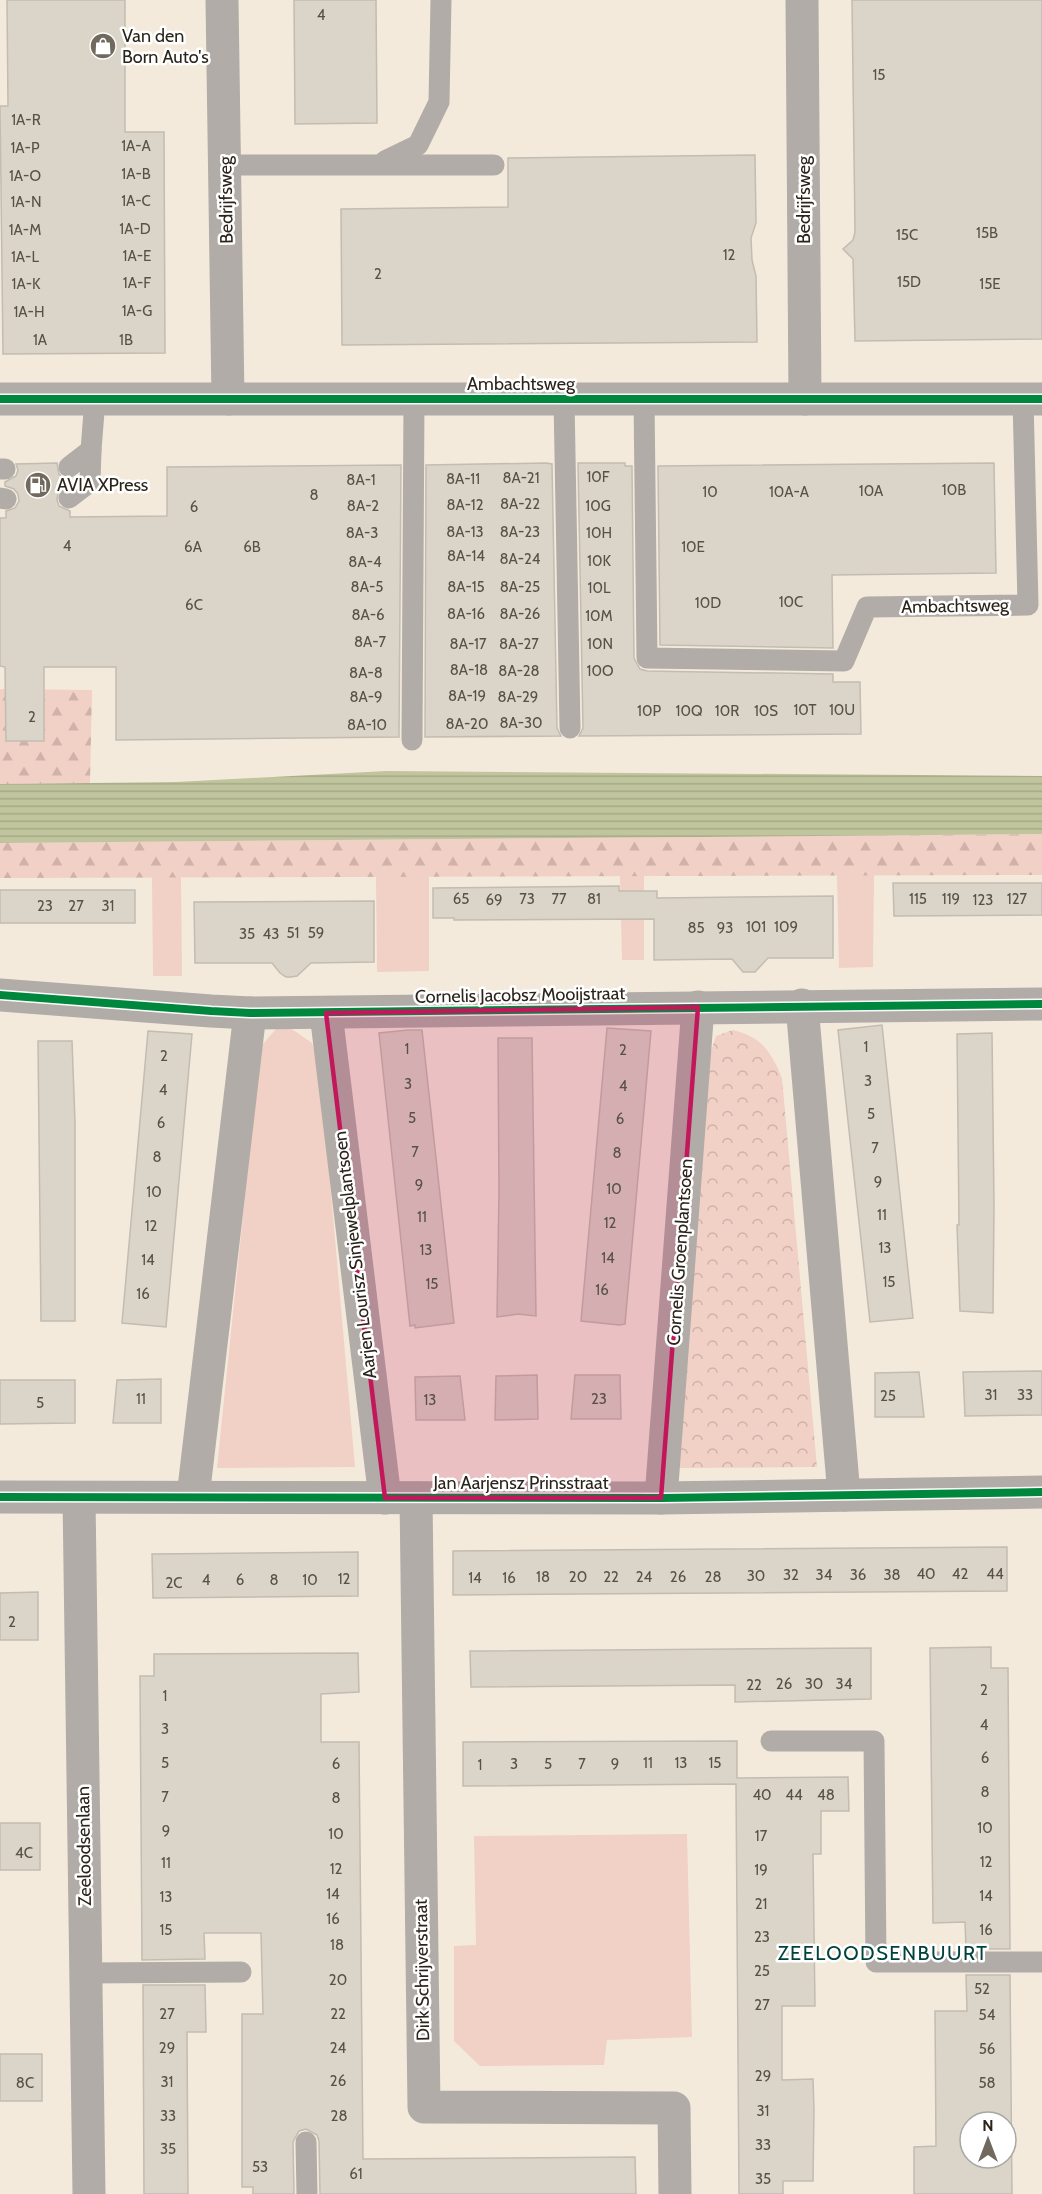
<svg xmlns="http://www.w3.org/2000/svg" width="1042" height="2194" font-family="Cabin,sans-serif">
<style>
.grass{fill:#f1d0c5}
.forest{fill:url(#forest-firs)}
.park{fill:url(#park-crowns)}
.water{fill:url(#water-rules)}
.building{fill:#dad4c9;stroke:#c2bcb1;stroke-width:1.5;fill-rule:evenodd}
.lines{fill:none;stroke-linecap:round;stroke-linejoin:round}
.lane{stroke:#b1aca7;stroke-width:21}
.street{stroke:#b1aca7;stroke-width:33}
.cycleway-casing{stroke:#fff;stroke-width:11}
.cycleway{stroke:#00873e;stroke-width:8}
.marked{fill:#c2185b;fill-opacity:0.2;stroke:#c2185b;stroke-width:4.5;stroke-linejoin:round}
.labels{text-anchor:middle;stroke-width:5;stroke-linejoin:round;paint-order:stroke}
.number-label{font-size:15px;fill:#585147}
.poi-label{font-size:18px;fill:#2b241a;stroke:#fff;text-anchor:start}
.street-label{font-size:18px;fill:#2b241a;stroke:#fff}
.neighbourhood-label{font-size:20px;letter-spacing:1.5px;fill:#00423c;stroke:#fff}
</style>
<defs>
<pattern id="forest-firs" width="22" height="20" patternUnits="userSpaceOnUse" patternTransform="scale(1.5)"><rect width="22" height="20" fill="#f1d0c5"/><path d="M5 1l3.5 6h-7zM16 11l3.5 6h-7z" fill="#cfb2a9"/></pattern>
<pattern id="park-crowns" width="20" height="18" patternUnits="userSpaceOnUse" patternTransform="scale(1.5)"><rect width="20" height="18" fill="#f1d0c5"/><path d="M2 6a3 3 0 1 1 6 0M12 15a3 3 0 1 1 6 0" fill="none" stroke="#cfb2a9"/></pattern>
<pattern id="water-rules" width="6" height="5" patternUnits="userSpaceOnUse" patternTransform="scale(1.5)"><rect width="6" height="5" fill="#c0c59e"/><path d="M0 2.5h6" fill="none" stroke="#a5a988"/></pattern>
</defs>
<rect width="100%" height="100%" fill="#f4eadc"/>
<g class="grass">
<polygon points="620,875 644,875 644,960 622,960"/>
<polygon points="837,875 874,875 873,967 839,968"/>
<polygon points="376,876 429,876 429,971 377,972"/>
<polygon points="152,877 181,877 182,976 153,976"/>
<polygon points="289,1027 312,1043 320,1068 355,1467 217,1468 259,1060 263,1044 276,1029"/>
<polygon points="687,1834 692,2037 607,2040 604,2065 480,2066 454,2041 454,1946 476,1945 474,1836"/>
</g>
<g class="forest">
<polygon points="0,689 92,690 90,783 0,784"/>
<polygon points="1042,834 1042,875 0,878 0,843"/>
</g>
<path class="park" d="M733,1030C762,1037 771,1052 782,1078L817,1467L676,1468L709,1057L716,1036Z"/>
<polygon class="water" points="386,771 1042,776 1042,834 0,843 0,784 176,782"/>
<g class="building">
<polygon points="7,0 125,0 125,132 164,132 165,353 3,354 0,106 8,106"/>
<polygon points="294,0 376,0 377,123 295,124"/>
<polygon points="852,0 1042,0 1042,339 855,341 853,259 843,249 853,240 855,232"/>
<polygon points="755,155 756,223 751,238 752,260 756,276 757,342 342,345 341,209 508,207 508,158"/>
<polygon points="57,463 59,474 64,478 70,480 70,481 58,493 57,500 59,506 70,511 70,517 167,516 167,467 401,465 399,737 116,740 116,667 44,667 44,741 6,741 5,667 0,666 0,518 6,518 6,511 15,508 19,501 18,494 14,489 5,486 5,482 16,476 18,470 16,464"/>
<polygon points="546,463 552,464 557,728 561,736 425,737 426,465"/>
<polygon points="578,463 625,463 625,466 632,466 634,658 640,669 647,671 833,674 833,682 860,682 861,734 579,736 583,728"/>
<polygon points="994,463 996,573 832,575 833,648 660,645 658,466"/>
<polygon points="893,883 1042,883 1042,915 894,916"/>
<polygon points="619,886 619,891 657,891 657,898 833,896 833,958 768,958 755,972 743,972 732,959 654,960 654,919 454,920 454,918 433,918 433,888"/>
<rect x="0" y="890" width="135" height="33"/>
<polygon points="374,901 374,962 311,963 297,976 291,977 286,977 280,973 272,963 195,963 194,902"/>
<polygon points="882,1025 913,1318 870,1322 838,1030"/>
<polygon points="607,1028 651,1031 625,1324 619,1325 581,1321"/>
<polygon points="408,1030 422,1030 454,1323 415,1328 415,1325 410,1326 379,1033"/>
<polygon points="148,1031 192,1034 166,1327 122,1323"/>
<polygon points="992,1033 994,1205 993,1313 960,1311 957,1225 959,1225 957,1034"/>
<polygon points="498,1038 532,1038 536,1316 518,1314 497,1317 499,1192"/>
<polygon points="38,1041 72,1041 75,1122 75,1321 41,1321"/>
<polygon points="1042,1371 1042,1415 965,1416 963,1372"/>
<polygon points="919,1372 924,1417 875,1417 875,1373"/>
<polygon points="537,1375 538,1419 495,1420 496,1376"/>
<polygon points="575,1375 620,1375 621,1419 571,1419"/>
<polygon points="460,1376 465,1420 416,1420 415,1377"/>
<polygon points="161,1379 161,1423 113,1423 117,1380"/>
<polygon points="0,1380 75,1380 75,1423 0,1424"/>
<polygon points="1007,1547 1007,1591 453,1595 453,1551"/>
<polygon points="358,1552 358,1596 153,1598 152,1554"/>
<polygon points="38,1592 38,1640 0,1640 0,1593"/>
<polygon points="991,1647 991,1668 1008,1668 1010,1949 966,1949 965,1922 933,1923 930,1648"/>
<polygon points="871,1648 871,1699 735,1702 735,1685 471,1687 470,1651"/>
<polygon points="358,1653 359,1692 321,1694 321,1742 359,1742 363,2159 635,2157 636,2194 320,2194 319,2141 317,2135 306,2129 299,2131 293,2142 294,2194 253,2194 253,2187 242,2187 242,2014 263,2014 261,1933 204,1933 205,1959 142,1960 140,1676 154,1676 154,1654"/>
<polygon points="737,1741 737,1778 848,1777 849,1811 821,1811 821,1854 813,1854 815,2006 782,2006 782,2080 813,2079 814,2110 813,2181 783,2181 783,2194 739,2194 736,1784 463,1786 463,1742"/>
<rect x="0" y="1823" width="40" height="47"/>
<path d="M966,1975H1010L1012,2194H914V2147L936,2146L935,2011H967ZM970,2122H1006V2158H970Z"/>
<polygon points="143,1985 205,1985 206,2032 187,2032 188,2194 144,2194"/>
<rect x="0" y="2054" width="42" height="47"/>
</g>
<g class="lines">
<g class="lane">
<polyline points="385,161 418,145 439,102 441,0"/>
<polyline points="225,165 494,165"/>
<polyline points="564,399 570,728"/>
<polyline points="644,399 647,658 844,661 867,607 1028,605 1023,399"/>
<polyline points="69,467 91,450 95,399"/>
<polyline points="0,469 5,469"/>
<polyline points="0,498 6,499"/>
<polyline points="69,498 90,482 91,450"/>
<polyline points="412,740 414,399"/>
<polyline points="771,1741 874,1741 876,1962 1042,1962"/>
<polyline points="86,1973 241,1972"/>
<polyline points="306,2142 307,2194"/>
</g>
<g class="street">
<polyline points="222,0 228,399"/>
<polyline points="802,0 805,399"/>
<polyline points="0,399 1042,399"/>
<polyline points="0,995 211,1011 250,1013 1042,1004"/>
<polyline points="802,1005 844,1495"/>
<polyline points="326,1013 385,1498"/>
<polyline points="0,1497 661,1498 1042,1492"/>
<polyline points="193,1497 250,1013"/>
<polyline points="79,1498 89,2194"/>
<polyline points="416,1498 424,2107 674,2108 675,2194"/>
<polyline points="661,1498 698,1007"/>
</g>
<defs>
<g id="cycleway">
<polyline points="0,399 1042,399"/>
<polyline points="0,995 211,1011 250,1013 1042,1004"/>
<polyline points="0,1497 661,1498 1042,1492"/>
</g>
</defs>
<use href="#cycleway" class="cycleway-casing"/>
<use href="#cycleway" class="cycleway"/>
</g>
<path class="marked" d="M698,1007L661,1498H385L326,1013Z"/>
<defs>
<symbol id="shop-disc" viewBox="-11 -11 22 22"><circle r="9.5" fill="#71695e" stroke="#fff"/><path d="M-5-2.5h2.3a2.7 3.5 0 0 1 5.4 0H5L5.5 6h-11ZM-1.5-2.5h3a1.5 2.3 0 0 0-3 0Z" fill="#fff"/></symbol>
<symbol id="fuel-disc" viewBox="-11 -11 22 22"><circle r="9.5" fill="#71695e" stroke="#fff"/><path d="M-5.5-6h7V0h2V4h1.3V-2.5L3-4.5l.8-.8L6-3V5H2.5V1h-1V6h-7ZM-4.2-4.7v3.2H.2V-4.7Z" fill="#fff"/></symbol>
</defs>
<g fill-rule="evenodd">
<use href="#shop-disc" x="88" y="31" width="30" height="30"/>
<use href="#fuel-disc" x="23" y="470" width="30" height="30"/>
</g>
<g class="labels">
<g class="number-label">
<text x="321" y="20">4</text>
<text x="879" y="80">15</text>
<text x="26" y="125">1A-R</text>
<text x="136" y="151">1A-A</text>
<text x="25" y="153">1A-P</text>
<text x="136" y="179">1A-B</text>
<text x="25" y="181">1A-O</text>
<text x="136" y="206">1A-C</text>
<text x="26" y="207">1A-N</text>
<text x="135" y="234">1A-D</text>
<text x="25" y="235">1A-M</text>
<text x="987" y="238">15B</text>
<text x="907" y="240">15C</text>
<text x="729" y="260">12</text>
<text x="137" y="261">1A-E</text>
<text x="25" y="262">1A-L</text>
<text x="378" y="279">2</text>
<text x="909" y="287">15D</text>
<text x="137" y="288">1A-F</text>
<text x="26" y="289">1A-K</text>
<text x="990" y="289">15E</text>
<text x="137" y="316">1A-G</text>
<text x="29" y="317">1A-H</text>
<text x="40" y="345">1A</text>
<text x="126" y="345">1B</text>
<text x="598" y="482">10F</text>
<text x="521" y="483">8A-21</text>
<text x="463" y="484">8A-11</text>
<text x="361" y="485">8A-1</text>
<text x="954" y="495">10B</text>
<text x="871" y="496">10A</text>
<text x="710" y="497">10</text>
<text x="789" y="497">10A-A</text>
<text x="314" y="500">8</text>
<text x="520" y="509">8A-22</text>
<text x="465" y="510">8A-12</text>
<text x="363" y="511">8A-2</text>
<text x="598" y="511">10G</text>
<text x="194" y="512">6</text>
<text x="465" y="537">8A-13</text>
<text x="520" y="537">8A-23</text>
<text x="362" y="538">8A-3</text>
<text x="599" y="538">10H</text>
<text x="67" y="551">4</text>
<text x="193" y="552">6A</text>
<text x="252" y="552">6B</text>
<text x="693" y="552">10E</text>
<text x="466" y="561">8A-14</text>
<text x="520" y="564">8A-24</text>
<text x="599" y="566">10K</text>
<text x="365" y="567">8A-4</text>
<text x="367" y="592">8A-5</text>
<text x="466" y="592">8A-15</text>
<text x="520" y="592">8A-25</text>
<text x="599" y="593">10L</text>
<text x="791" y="607">10C</text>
<text x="708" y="608">10D</text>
<text x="194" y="610">6C</text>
<text x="466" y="619">8A-16</text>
<text x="520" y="619">8A-26</text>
<text x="368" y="620">8A-6</text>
<text x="599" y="621">10M</text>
<text x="370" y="647">8A-7</text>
<text x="468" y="649">8A-17</text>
<text x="519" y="649">8A-27</text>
<text x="600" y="649">10N</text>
<text x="469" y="675">8A-18</text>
<text x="519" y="676">8A-28</text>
<text x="600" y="676">10O</text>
<text x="366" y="678">8A-8</text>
<text x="467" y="701">8A-19</text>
<text x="366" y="702">8A-9</text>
<text x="518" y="702">8A-29</text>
<text x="805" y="715">10T</text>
<text x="842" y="715">10U</text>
<text x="649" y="716">10P</text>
<text x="689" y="716">10Q</text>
<text x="727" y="716">10R</text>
<text x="766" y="716">10S</text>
<text x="32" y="722">2</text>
<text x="521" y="728">8A-30</text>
<text x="467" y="729">8A-20</text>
<text x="367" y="730">8A-10</text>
<text x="461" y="904">65</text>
<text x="527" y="904">73</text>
<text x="559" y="904">77</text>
<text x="594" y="904">81</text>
<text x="918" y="904">115</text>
<text x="951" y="904">119</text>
<text x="1017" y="904">127</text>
<text x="494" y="905">69</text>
<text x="983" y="905">123</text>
<text x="45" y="911">23</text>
<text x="76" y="911">27</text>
<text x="108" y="911">31</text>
<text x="756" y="932">101</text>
<text x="786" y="932">109</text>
<text x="696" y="933">85</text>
<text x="725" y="933">93</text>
<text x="293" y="938">51</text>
<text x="316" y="938">59</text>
<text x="247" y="939">35</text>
<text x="271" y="939">43</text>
<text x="866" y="1052">1</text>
<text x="407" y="1054">1</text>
<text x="623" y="1055">2</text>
<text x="164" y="1061">2</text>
<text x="868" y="1086">3</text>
<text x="408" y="1089">3</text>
<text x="623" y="1091">4</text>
<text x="163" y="1095">4</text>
<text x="871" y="1119">5</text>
<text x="412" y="1123">5</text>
<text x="620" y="1124">6</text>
<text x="161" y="1128">6</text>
<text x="875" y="1153">7</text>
<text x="415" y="1157">7</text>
<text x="617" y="1158">8</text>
<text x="157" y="1162">8</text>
<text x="878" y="1187">9</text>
<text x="419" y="1190">9</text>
<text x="614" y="1194">10</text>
<text x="154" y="1197">10</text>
<text x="882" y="1220">11</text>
<text x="422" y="1222">11</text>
<text x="610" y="1228">12</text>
<text x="151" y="1231">12</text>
<text x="885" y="1253">13</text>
<text x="426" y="1255">13</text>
<text x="608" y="1263">14</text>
<text x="148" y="1265">14</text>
<text x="889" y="1287">15</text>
<text x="432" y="1289">15</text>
<text x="602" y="1295">16</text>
<text x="143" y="1299">16</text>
<text x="991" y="1400">31</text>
<text x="1025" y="1400">33</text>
<text x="888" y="1401">25</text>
<text x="141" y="1404">11</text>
<text x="599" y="1404">23</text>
<text x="430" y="1405">13</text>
<text x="40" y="1408">5</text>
<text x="926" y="1579">40</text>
<text x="960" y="1579">42</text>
<text x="995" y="1579">44</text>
<text x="791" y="1580">32</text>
<text x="824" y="1580">34</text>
<text x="858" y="1580">36</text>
<text x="892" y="1580">38</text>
<text x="756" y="1581">30</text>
<text x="543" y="1582">18</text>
<text x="578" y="1582">20</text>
<text x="611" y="1582">22</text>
<text x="644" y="1582">24</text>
<text x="678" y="1582">26</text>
<text x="713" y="1582">28</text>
<text x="475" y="1583">14</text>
<text x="509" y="1583">16</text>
<text x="344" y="1584">12</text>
<text x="206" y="1585">4</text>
<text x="240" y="1585">6</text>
<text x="274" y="1585">8</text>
<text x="310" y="1585">10</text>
<text x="174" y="1588">2C</text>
<text x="12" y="1627">2</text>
<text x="784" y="1689">26</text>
<text x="814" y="1689">30</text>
<text x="844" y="1689">34</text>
<text x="754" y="1690">22</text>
<text x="984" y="1695">2</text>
<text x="165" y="1701">1</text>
<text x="984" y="1730">4</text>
<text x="165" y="1734">3</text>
<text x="985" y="1763">6</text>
<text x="165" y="1768">5</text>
<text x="648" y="1768">11</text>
<text x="681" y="1768">13</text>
<text x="715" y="1768">15</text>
<text x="336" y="1769">6</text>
<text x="514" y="1769">3</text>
<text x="548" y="1769">5</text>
<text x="582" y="1769">7</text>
<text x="615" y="1769">9</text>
<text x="480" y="1770">1</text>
<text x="985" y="1797">8</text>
<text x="762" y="1800">40</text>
<text x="794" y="1800">44</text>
<text x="826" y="1800">48</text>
<text x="165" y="1802">7</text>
<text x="336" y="1803">8</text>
<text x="985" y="1833">10</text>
<text x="166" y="1836">9</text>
<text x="336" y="1839">10</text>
<text x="761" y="1841">17</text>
<text x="24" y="1858">4C</text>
<text x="986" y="1867">12</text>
<text x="166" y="1868">11</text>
<text x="336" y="1874">12</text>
<text x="761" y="1875">19</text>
<text x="333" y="1899">14</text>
<text x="986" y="1901">14</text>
<text x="166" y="1902">13</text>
<text x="761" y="1909">21</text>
<text x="333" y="1924">16</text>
<text x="166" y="1935">15</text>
<text x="986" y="1935">16</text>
<text x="762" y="1942">23</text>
<text x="337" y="1950">18</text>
<text x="762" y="1976">25</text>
<text x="338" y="1985">20</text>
<text x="982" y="1994">52</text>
<text x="762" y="2010">27</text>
<text x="167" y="2019">27</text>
<text x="338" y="2019">22</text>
<text x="987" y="2020">54</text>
<text x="167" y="2053">29</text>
<text x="338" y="2053">24</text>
<text x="987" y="2054">56</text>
<text x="763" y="2081">29</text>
<text x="338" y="2086">26</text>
<text x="167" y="2087">31</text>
<text x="25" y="2088">8C</text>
<text x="987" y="2088">58</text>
<text x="763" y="2116">31</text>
<text x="168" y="2121">33</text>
<text x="339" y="2121">28</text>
<text x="763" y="2150">33</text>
<text x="168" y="2154">35</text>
<text x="260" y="2172">53</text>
<text x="356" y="2179">61</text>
<text x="763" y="2184">35</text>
</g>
<g class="poi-label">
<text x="122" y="42">Van den<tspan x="122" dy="21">Born Auto's</tspan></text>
<text x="57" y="491">AVIA XPress</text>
</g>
<g class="street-label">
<text transform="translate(226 200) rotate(-91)" y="6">Bedrijfsweg</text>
<text transform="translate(804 200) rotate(-90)" y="6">Bedrijfsweg</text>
<text x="521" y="390">Ambachtsweg</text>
<text transform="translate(955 606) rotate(-1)" y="6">Ambachtsweg</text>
<text transform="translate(520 995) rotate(-1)" y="6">Cornelis Jacobsz Mooijstraat</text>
<text transform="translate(680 1252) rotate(-86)" y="6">Cornelis Groenplantsoen</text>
<text transform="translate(355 1255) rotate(-97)" y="6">Aarjen Lourisz Sinjewelplantsoen</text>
<text x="521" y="1489">Jan Aarjensz Prinsstraat</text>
<text transform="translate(84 1846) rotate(-91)" y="6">Zeeloodsenlaan</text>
<text transform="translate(422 1970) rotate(-91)" y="6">Dirk Schrijverstraat</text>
</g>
<g class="neighbourhood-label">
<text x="883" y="1960">ZEELOODSENBUURT</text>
</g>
</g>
<g transform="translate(988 2140)"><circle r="28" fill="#ffffff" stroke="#aaa7a3" stroke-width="1.5"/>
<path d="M0-4.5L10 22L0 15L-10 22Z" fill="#71695e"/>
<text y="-9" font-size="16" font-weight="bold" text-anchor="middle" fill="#2b241a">N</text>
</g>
</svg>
